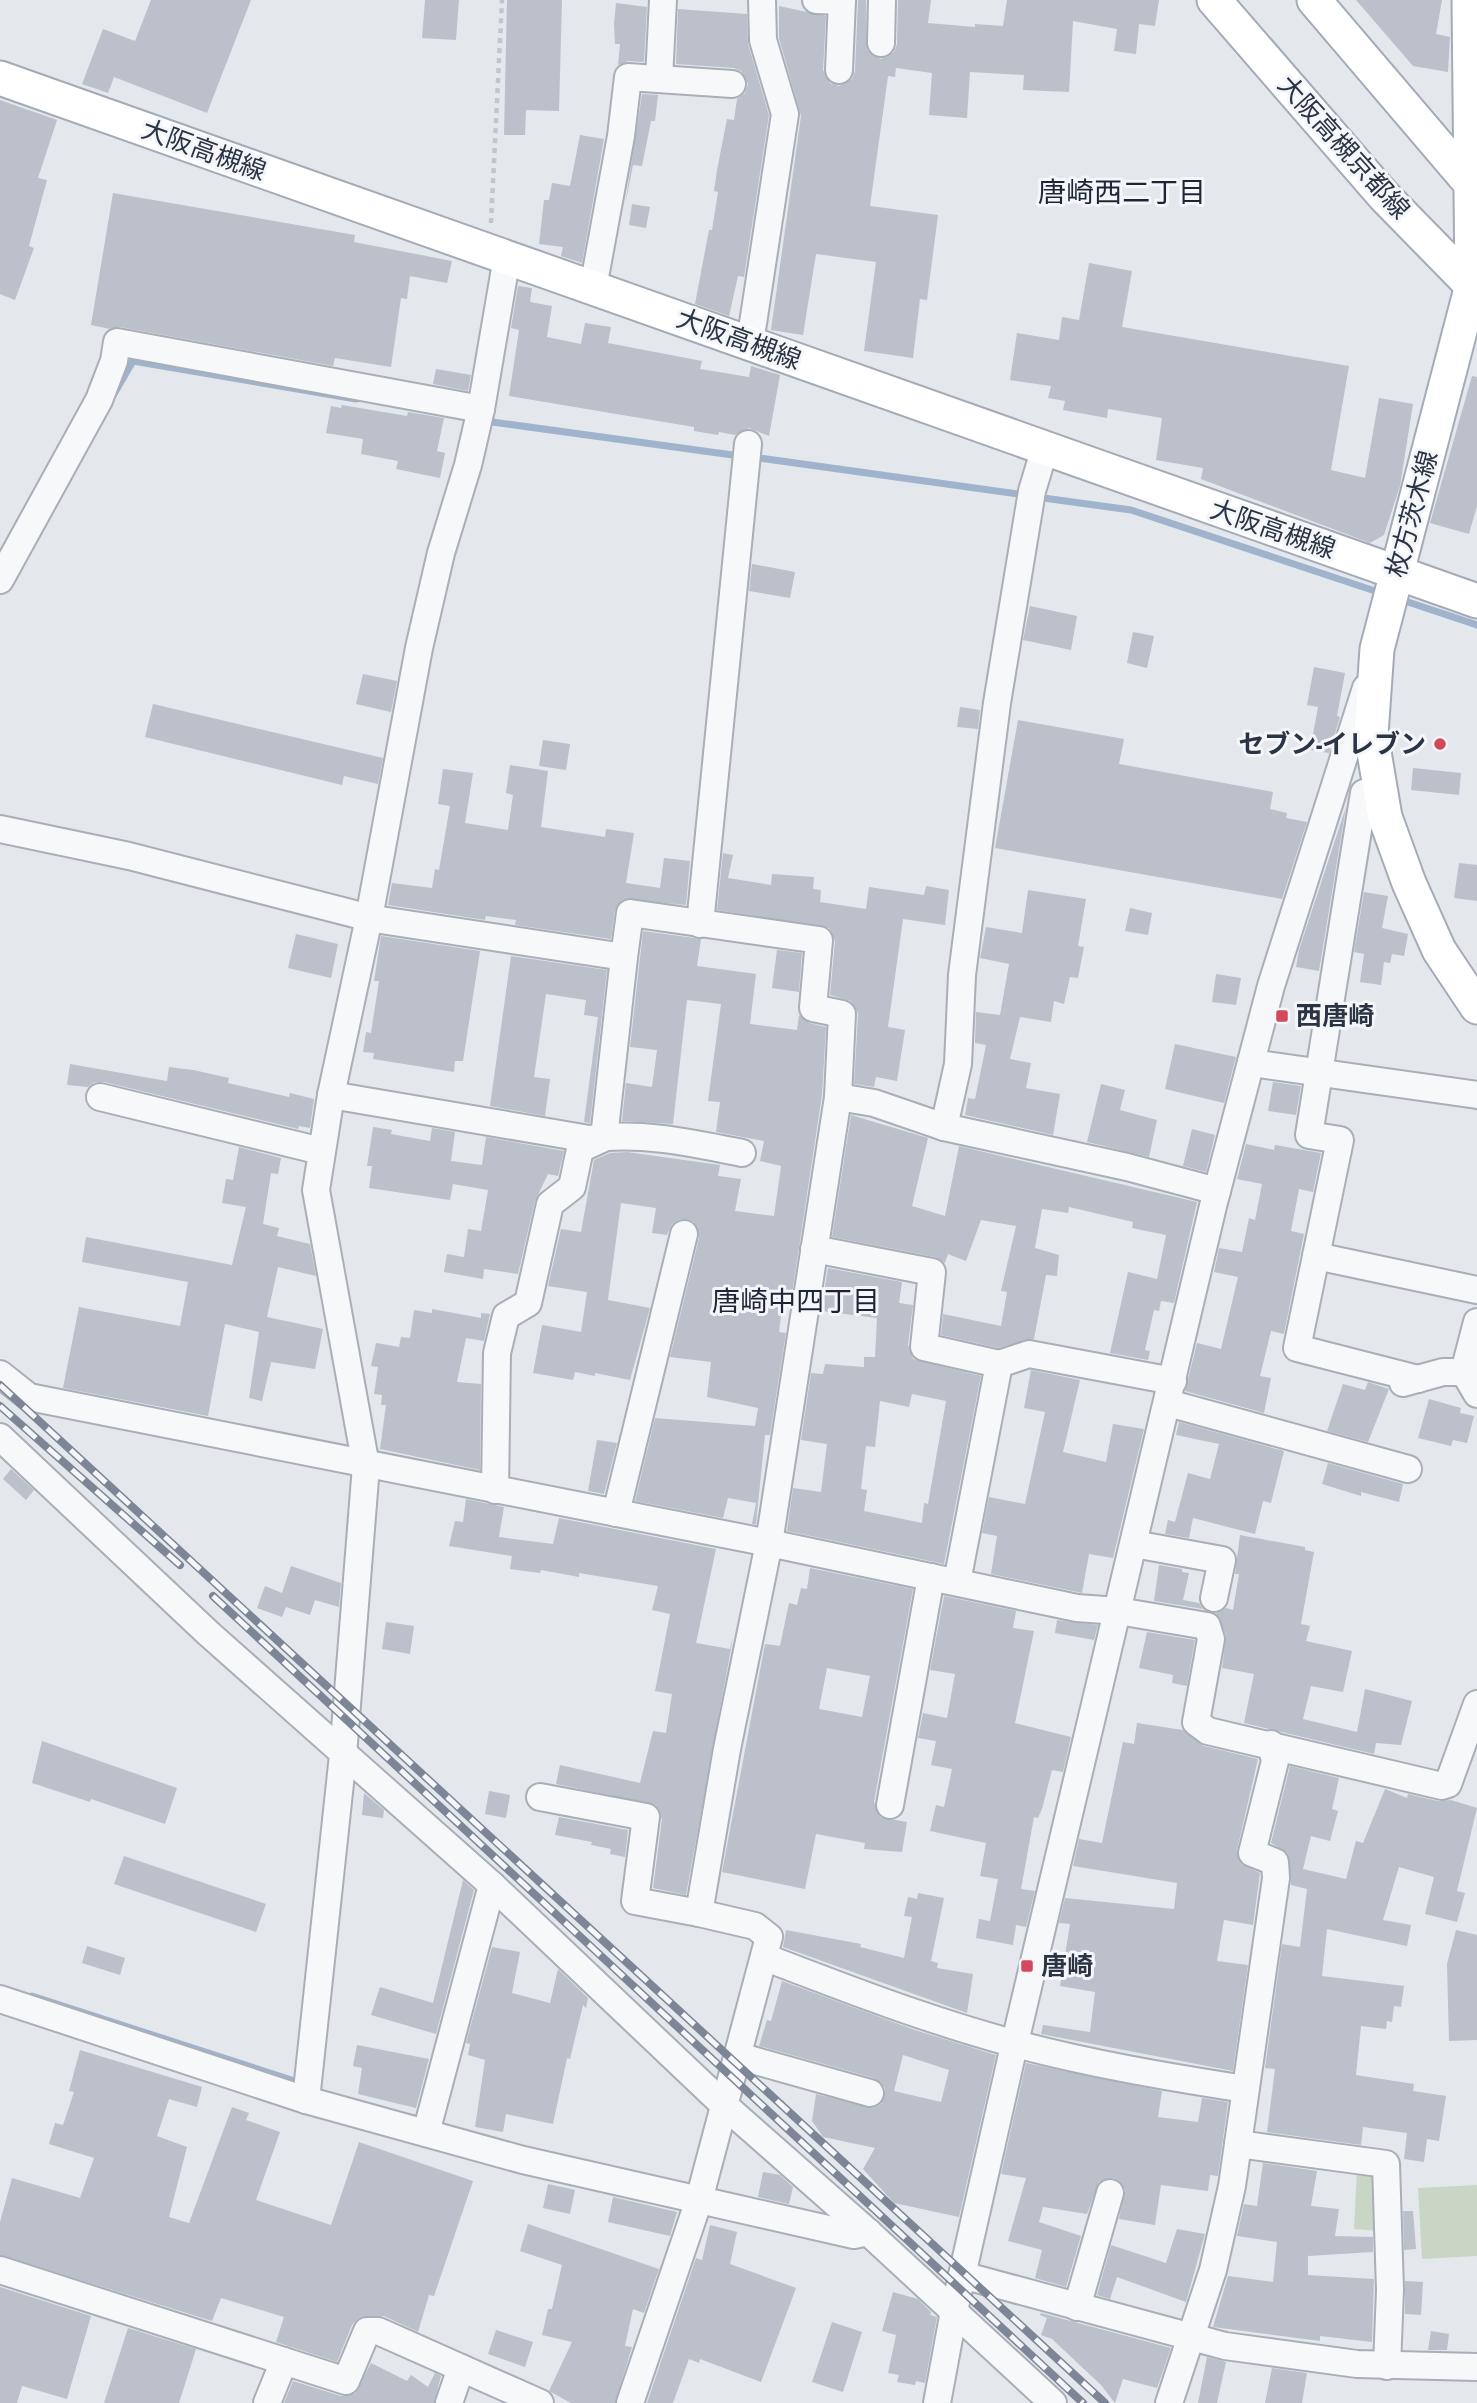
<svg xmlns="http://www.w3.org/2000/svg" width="1477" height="2403" font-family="Jost,'Noto Sans JP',sans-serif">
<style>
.green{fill:#c9d6c5}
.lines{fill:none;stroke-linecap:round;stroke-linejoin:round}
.stream{stroke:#9fb4cc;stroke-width:7}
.building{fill:#bbc0ca;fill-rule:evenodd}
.minor-casing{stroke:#a9aeb7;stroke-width:30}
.major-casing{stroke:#a3abb8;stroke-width:37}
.path{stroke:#c2c5cb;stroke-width:4.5;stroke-dasharray:5 5;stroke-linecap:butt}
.minor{stroke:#f7f8fa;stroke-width:26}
.major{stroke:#fff;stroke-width:33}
.rail-casing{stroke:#7d8696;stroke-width:8}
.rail{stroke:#f4f6f9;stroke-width:5;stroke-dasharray:16;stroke-linecap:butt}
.poi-dot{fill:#d1495b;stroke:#f4f6f9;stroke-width:2.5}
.labels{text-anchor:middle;stroke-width:6;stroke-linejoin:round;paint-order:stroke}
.street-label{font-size:26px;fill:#2b3445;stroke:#f4f6f9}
.poi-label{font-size:26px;font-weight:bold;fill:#2b3445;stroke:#f4f6f9;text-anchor:start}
.neighbourhood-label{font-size:28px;fill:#1d2536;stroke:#f4f6f9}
</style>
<rect width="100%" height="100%" fill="#e4e7ec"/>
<g class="green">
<polygon points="1357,2168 1381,2170 1382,2231 1354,2229"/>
<polygon points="1477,2185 1477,2256 1422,2259 1418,2188"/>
</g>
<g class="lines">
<g class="stream">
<polyline points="114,394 133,361 356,399"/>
<polyline points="485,421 740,456"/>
<polyline points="752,457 1025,495"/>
<polyline points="1036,497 1131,510 1381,593"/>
<polyline points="1399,599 1477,625"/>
<polyline points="32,1996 304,2084"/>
</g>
</g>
<g class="building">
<polygon points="151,0 251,0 207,113 114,77 108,93 82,84 103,29 135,41"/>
<polygon points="425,0 459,0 456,40 422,38"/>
<polygon points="507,0 562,0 559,111 526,110 525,135 504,135"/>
<polygon points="858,0 866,0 867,50 881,59 894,52 897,44 898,0 931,0 928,23 975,27 975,24 1003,26 1007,0 1159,0 1155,26 1139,24 1136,54 1114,51 1117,29 1073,21 1069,92 1023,90 1024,75 970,72 967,118 929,115 932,73 896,68 895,77 888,76 870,206 938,215 927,300 920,299 913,358 864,351 876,262 816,254 803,335 771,330 801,116 779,38 779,6 826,16 823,70 830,83 839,86 852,79 855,71"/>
<polygon points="1356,0 1442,0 1436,34 1450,37 1448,72 1413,66"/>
<polygon points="616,3 647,7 644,62 628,61 618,65 620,44 615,44 614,24"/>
<polygon points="678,9 747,14 748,44 769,115 744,277 738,276 729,316 695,304 709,230 712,230 718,192 714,191 717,170 727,119 734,120 737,99 745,93 748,84 741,71 734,68 676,64"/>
<polygon points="642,94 658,95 655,121 651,121 642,166 633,165 625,205"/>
<polygon points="0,100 57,120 38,178 47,180 29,246 34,248 15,300 0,294"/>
<polygon points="580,135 604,139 582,263 561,256 563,247 539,244 544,200 549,200 552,183 570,186"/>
<polygon points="113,193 355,235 354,242 452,261 447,283 410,276 407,299 401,298 391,367 335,358 333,366 120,327 110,329 91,325"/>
<polygon points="632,204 650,207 646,228 629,225"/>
<polygon points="1089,263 1132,271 1122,327 1349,366 1331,470 1365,478 1379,398 1413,404 1400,486 1384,535 1370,543 1201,479 1203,468 1156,460 1162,418 1108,409 1107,418 1063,410 1065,401 1048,398 1051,386 1010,380 1017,333 1059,340 1062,317 1079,320"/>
<polygon points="518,286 532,288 530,302 552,306 547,337 581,344 585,323 611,327 608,343 702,361 700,369 749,377 751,366 780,375 769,436 749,428 735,435 719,432 718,435 694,431 694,427 509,396 519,330 511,328"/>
<polygon points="436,369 471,375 468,391 433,384"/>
<polygon points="1472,376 1477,377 1477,506 1469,534 1430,523"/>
<polygon points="342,405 407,416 408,412 444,418 437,451 445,453 440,478 396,469 398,461 361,454 363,439 326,433 331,406 341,408"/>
<polygon points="752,564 795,572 790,598 749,591"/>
<polygon points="1030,606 1077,616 1071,650 1023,640"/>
<polygon points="1133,632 1154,636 1147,668 1127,663"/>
<polygon points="1314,667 1345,673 1337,716 1340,717 1329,753 1310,750 1318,707 1307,705"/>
<polygon points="363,674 397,681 391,712 356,704"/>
<polygon points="153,704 383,758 378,784 344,776 342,785 145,737"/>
<polygon points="960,707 980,710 978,729 957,727"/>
<polygon points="1018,720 1124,739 1119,764 1273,792 1270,809 1287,813 1286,818 1307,822 1282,899 995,848"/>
<polygon points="543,740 570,744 566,770 539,766"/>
<polygon points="510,765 548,771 541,827 605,837 606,829 634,833 626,883 660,888 664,858 690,861 686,905 624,899 615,910 611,939 515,925 516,920 486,916 485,920 388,905 392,883 432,888 435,869 439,870 450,806 438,804 443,769 473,773 465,823 508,830 513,795 506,793"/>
<polygon points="1413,768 1461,773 1459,795 1411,790"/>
<polygon points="1346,807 1319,971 1296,967 1299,950"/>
<polygon points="723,853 733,855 728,878 771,885 772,874 814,877 813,889 821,890 820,902 866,909 869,887 924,895 926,886 949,890 945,925 903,919 888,1027 905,1030 897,1081 876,1077 874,1087 854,1084 858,1014 851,1001 830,995 835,941 829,928 717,910"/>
<polygon points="1459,863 1477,865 1477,901 1454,898"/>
<polygon points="1028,890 1086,899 1078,946 1084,947 1078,978 1070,977 1064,1004 1054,1001 1051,1022 1020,1017 1010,1059 1031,1063 1026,1088 1060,1094 1053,1135 965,1115 968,1098 975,1099 986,1045 975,1043 976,1012 1000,1015 1009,964 980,958 986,927 1022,933"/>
<polygon points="1364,892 1388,896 1382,928 1408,934 1404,956 1392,954 1390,963 1384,962 1381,985 1360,982 1364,954 1354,952"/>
<polygon points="1130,908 1152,913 1148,935 1125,931"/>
<polygon points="643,931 701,939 697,966 756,974 750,1024 797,1030 799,1015 809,1023 826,1027 822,1095 792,1294 784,1292 779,1332 786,1333 770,1435 765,1435 756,1524 752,1524 756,1503 728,1498 723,1518 635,1501 655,1418 755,1426 758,1408 707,1397 711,1362 670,1357 699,1238 694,1222 680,1219 672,1224 667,1235 652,1233 656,1208 621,1203 608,1300 650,1308 630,1380 595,1373 595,1376 575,1372 573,1380 533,1373 542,1325 581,1332 587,1292 548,1286 561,1229 581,1232 594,1160 610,1153 627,1152 720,1165 718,1176 741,1179 735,1211 774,1216 781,1166 760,1161 764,1141 716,1132 720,1102 708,1101 721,1004 687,1000 673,1124 622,1121 626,1083 652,1087 657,1050 630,1047"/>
<polygon points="296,934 338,944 331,978 288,968"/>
<polygon points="381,936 480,951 463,1061 455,1061 454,1072 373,1059 374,1053 363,1052 366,1032 371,1033 379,981 374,981"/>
<polygon points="777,950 802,953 799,992 772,988"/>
<polygon points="511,956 607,970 590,1123 584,1122 598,1017 584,1015 586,1000 546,994 534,1077 550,1079 545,1116 490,1106"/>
<polygon points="1216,974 1241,978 1236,1005 1212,1002"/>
<polygon points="1175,1044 1236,1057 1224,1103 1165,1089"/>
<polygon points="70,1064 167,1081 169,1067 193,1070 229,1078 228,1083 289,1097 290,1093 314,1099 310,1128 299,1126 298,1129 104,1082 95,1082 88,1087 67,1085"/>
<polygon points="1273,1082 1301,1086 1296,1115 1268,1111"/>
<polygon points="1101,1084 1125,1090 1120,1110 1157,1120 1149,1157 1087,1142"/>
<polygon points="851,1115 928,1138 912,1206 945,1216 959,1146 1197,1202 1174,1303 1161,1301 1159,1311 1154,1310 1145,1350 1150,1351 1148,1360 1110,1353 1128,1272 1157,1279 1166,1235 1132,1228 1133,1222 1069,1207 1068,1213 1042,1209 1035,1248 1059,1255 1057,1276 1046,1275 1034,1339 998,1348 941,1335 943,1314 1001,1326 1007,1292 1001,1291 1016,1226 981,1220 966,1261 948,1254 945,1263 935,1257 832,1237"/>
<polygon points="373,1127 392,1130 391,1134 430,1141 432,1128 455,1132 451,1161 482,1165 486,1137 564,1151 558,1176 548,1174 535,1201 518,1274 484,1269 483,1279 444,1272 447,1254 464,1257 468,1229 481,1231 488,1190 453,1184 450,1200 369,1188 372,1166 367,1166"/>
<polygon points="1192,1129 1215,1135 1206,1172 1183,1166"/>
<polygon points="1246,1144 1274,1150 1275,1145 1321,1153 1313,1192 1299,1189 1291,1231 1304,1234 1284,1334 1271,1331 1260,1376 1271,1378 1264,1413 1185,1391 1197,1343 1221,1349 1238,1277 1214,1272 1219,1248 1242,1252 1249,1218 1255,1220 1262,1184 1237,1179"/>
<polygon points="239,1147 281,1158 278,1174 271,1173 263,1224 279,1228 277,1236 310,1244 316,1276 278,1267 267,1317 323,1329 315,1369 271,1362 262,1401 249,1398 259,1332 225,1324 208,1416 63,1388 79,1307 180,1326 188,1282 82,1262 86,1237 232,1265 246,1207 222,1203 226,1179 233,1180"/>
<path d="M828,1268L902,1282L899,1303L913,1305L908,1345L913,1359L981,1376L944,1564L787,1531L793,1488L821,1492L827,1444L801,1440L811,1373L823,1374L825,1364L864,1367V1357H875L877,1318L821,1311ZM912,1394L946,1401L928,1504L924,1503L922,1523L864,1511L867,1490L861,1489L866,1446L875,1447L880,1401L909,1407Z"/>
<polygon points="432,1309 481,1318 481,1313 490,1314 484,1341 466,1338 457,1382 481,1384 480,1470 380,1449 386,1405 381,1405 382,1395 374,1394 378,1367 371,1366 376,1343 399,1347 401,1337 410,1338 414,1310 432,1313"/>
<polygon points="1031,1370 1080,1380 1063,1452 1106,1462 1113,1424 1144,1429 1113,1558 1089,1554 1082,1593 991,1574 997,1536 982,1533 989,1497 1025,1504 1045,1412 1024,1408"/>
<polygon points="1368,1382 1389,1389 1368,1442 1327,1431 1343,1384 1365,1390"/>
<polygon points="1429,1399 1461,1408 1460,1413 1474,1416 1467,1443 1453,1440 1451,1446 1418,1438"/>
<polygon points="1179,1422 1284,1451 1271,1503 1263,1501 1255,1534 1193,1518 1189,1538 1165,1534 1168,1520 1175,1522 1188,1473 1210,1479 1219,1444 1176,1435"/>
<polygon points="597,1440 617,1443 604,1494 588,1491"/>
<polygon points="1328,1463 1403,1484 1399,1502 1361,1492 1361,1496 1322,1484"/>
<polygon points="11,1469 34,1490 26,1500 3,1479"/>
<polygon points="466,1499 504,1507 499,1537 553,1544 559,1518 716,1549 696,1643 730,1649 733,1638 686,1895 653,1888 662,1819 656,1805 556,1784 560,1765 640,1783 653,1731 666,1733 672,1694 655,1691 670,1614 652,1610 658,1586 579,1573 579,1577 541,1570 540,1573 510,1569 512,1556 449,1546 455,1521 463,1522"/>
<polygon points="1240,1535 1305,1547 1305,1550 1314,1552 1301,1624 1310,1626 1306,1641 1352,1651 1343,1692 1311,1686 1303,1719 1357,1732 1365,1689 1412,1701 1401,1745 1376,1743 1374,1754 1244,1723 1254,1674 1222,1668 1226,1635 1216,1613 1226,1608 1233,1610 1239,1574 1235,1574"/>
<polygon points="1159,1565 1182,1569 1182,1572 1189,1573 1183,1600 1199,1603 1203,1609 1154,1601"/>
<polygon points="291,1566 341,1583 339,1607 315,1600 310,1615 286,1607 282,1617 257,1608 265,1586 282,1593"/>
<path d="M810,1568L913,1589L874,1802L880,1817L907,1822L902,1852L864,1849L865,1843L816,1834L805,1889L722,1872L765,1644L780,1646L789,1603L797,1605L801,1588L807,1589ZM827,1668L870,1676L862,1717L819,1709Z"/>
<polygon points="944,1596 1016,1611 1013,1628 1034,1631 1015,1723 1071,1737 1063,1772 1052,1770 1042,1809 1038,1818 1034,1817 1021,1889 1035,1891 1026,1927 1016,1925 1013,1945 976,1938 979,1919 990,1921 998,1879 980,1876 986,1843 930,1831 936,1805 944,1807 952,1769 931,1765 936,1741 918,1738 923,1713 947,1718 955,1674 930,1670"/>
<polygon points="1057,1620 1098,1625 1094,1640 1055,1633"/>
<polygon points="386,1622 414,1626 410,1654 382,1649"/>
<polygon points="1147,1632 1195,1640 1187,1686 1172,1683 1173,1675 1139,1668"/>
<polygon points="1137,1723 1183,1730 1204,1746 1258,1759 1237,1850 1241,1864 1260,1873 1253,1925 1224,1920 1217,1961 1248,1965 1233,2071 1041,2034 1043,2025 1090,2032 1095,1992 1060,1986 1070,1924 1059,1923 1065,1898 1174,1909 1177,1883 1073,1866 1079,1839 1102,1843 1123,1742 1134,1744"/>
<polygon points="42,1741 177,1788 165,1824 91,1799 90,1802 32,1783"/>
<polygon points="1290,1766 1339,1778 1332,1809 1338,1811 1330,1841 1311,1836 1303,1869 1346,1879 1356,1841 1363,1843 1385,1789 1407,1798 1408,1794 1438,1801 1451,1800 1477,1808 1457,1891 1465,1893 1457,1922 1425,1914 1434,1877 1399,1867 1383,1920 1411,1925 1407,1946 1327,1929 1322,1976 1404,1986 1401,2007 1394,2006 1392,2022 1387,2021 1386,2029 1361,2026 1356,2075 1414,2084 1413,2091 1446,2096 1439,2141 1427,2139 1424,2162 1404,2159 1407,2133 1363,2127 1361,2145 1267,2132 1275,2069 1265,2068 1282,1944 1300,1947 1307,1889 1291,1885 1288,1853 1271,1843"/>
<polygon points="489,1791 510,1795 506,1818 485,1814"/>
<polygon points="364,1793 384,1810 383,1818 362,1815"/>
<polygon points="559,1817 628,1830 625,1857 610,1854 611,1849 591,1845 592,1842 555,1835"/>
<polygon points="124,1856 266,1904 256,1932 114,1884"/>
<polygon points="463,1880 474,1890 436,2034 371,2015 380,1987 433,2003"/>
<polygon points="918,1893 944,1898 931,1961 938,1963 937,1968 973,1974 967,2013 783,1947 786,1930 861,1944 860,1947 904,1958 912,1917 904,1916 908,1897 917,1899"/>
<polygon points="1456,1930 1477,1935 1477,2040 1449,2041 1447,1964"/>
<polygon points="87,1946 125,1958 120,1975 82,1963"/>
<polygon points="492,1947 520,1952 512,1993 550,2003 558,1969 588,1998 586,2008 583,2005 570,2059 567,2058 553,2124 506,2114 503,2132 475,2127 485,2060 468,2055 470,2044 466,2043"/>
<path d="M782,1981L915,2030L996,2055L959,2217L894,2203L863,2169L875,2148L823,2137L812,2121L816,2094L873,2108L881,2104L885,2088L874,2078L759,2046L767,2020L771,2021ZM903,2055L949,2070L941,2102L894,2091Z"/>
<polygon points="357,2045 429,2059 416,2108 358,2094 362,2068 353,2066"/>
<polygon points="80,2050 202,2087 197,2107 169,2099 157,2136 187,2147 169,2217 189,2223 232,2107 249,2113 246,2120 280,2132 256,2200 331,2225 359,2142 473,2181 434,2296 429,2295 418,2332 384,2316 359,2318 352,2325 337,2362 276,2342 284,2317 221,2298 212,2321 0,2255 0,2222 12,2178 80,2198 94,2158 49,2144 55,2123 63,2125 74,2092 69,2091"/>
<polygon points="1026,2063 1162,2091 1158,2117 1198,2122 1202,2098 1228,2102 1218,2176 1210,2175 1208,2191 1161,2185 1155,2225 1119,2219 1125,2190 1114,2178 1099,2182 1087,2214 1043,2207 1039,2222 1081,2236 1066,2287 1035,2278 1042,2250 1008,2241 1026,2178 1001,2174"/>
<polygon points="1263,2163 1317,2171 1311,2206 1339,2209 1335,2236 1373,2237 1373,2252 1308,2256 1308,2275 1374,2279 1372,2342 1320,2336 1320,2341 1213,2327 1228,2276 1273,2282 1277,2242 1237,2236 1244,2204 1257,2206"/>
<polygon points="763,2172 780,2175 793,2187 789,2204 758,2197"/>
<polygon points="548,2184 575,2190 570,2214 543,2208"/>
<polygon points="613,2197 677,2212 670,2236 608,2222"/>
<polygon points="1403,2211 1413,2211 1416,2249 1404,2250"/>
<polygon points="528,2224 659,2269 644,2313 633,2309 625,2346 632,2347 615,2403 571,2403 549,2391 572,2342 542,2335 548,2309 552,2309 562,2265 520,2251"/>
<polygon points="710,2225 737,2232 730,2264 796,2288 761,2382 700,2359 699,2363 689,2359 673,2403 647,2403 696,2258 702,2260"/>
<polygon points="1177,2229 1205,2234 1186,2302 1117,2277 1110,2299 1097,2295 1111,2245 1166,2263"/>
<polygon points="1405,2281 1423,2282 1421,2315 1405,2314"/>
<polygon points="0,2287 91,2316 67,2399 22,2386 17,2403 0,2403"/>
<polygon points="893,2292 918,2299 931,2312 930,2315 937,2317 925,2383 916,2381 915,2385 897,2382 899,2375 888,2373 896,2335 882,2331"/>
<polygon points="1041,2313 1171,2348 1157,2388 1123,2379 1115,2403 1101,2385 1052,2339 1041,2335 1047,2318 1040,2315"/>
<polygon points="832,2322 862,2332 843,2392 812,2382"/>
<polygon points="128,2328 196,2349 179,2403 104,2403"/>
<polygon points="496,2330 533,2342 525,2367 488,2354"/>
<polygon points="1431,2331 1449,2334 1447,2350 1428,2350"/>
<polygon points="1207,2357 1226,2362 1217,2403 1198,2403"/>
<polygon points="371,2363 407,2381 411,2375 428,2387 435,2373 441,2376 434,2403 284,2403 293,2381 341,2396 355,2394"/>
<polygon points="1272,2368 1307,2373 1302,2403 1265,2403"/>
</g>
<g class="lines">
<defs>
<g id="minor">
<polyline points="816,0 842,1"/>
<polyline points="881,43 882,0"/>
<polyline points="839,70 842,0"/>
<polyline points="659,79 663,0"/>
<polyline points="593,288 621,136 628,77 732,84"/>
<polyline points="750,343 785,114 763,40 762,0"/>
<polyline points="1045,448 1032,491 997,703 962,975 958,1064 944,1127 1127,1167 1217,1191"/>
<polyline points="0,580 99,400 114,361 117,342 481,409 507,257"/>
<polyline points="1364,793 1309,1135 1340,1140 1297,1348 1418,1379"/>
<polyline points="0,829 129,856 374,919 624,957 630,913 819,940 813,1008 842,1014 838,1097"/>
<polyline points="700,924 748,444"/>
<polyline points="1251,1063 1477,1095"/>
<path d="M331,1095L589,1139C639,1131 693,1143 742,1153"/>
<polyline points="100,1097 321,1151"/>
<polyline points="814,1249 932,1272 924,1347 999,1364"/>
<polyline points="1316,1256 1477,1290"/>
<polyline points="1464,1372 1477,1322"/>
<polyline points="0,1374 29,1397 769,1543 1077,1608 1118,1611 1207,1626 1211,1639 1196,1722 1208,1731 1442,1786 1448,1784 1477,1704"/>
<polyline points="1403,1383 1443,1372 1464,1372 1477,1394"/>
<polyline points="1168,1403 1408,1469"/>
<polyline points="0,1437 208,1633 492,1885 724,2105 868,2232 1053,2403"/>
<polyline points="495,1490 497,1353 506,1316 528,1303 550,1204 572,1187 580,1149 604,1138 624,957"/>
<polyline points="616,1513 684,1234"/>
<polyline points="1134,1544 1222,1560 1214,1598"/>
<polyline points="957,1582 999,1364 1029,1354 1173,1381"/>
<polyline points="540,1797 646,1817 635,1901 699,1913"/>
<polyline points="890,1805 931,1577"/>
<path d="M764,1957C847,1989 930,2021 1016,2044C1091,2064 1168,2077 1245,2089"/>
<polyline points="0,1999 306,2100 523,2160 854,2235 868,2232"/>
<polyline points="738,2056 870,2093"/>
<polyline points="306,2100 343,1755 366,1466 316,1190 331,1095 369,918 419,648 441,553 468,465 481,409"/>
<polyline points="426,2133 492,1885"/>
<polyline points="1238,2144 1386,2164 1390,2290 1387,2366"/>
<polyline points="0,2270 346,2381 367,2331 378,2331 540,2403"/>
<polyline points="962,2275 1225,2346 1357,2364 1477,2367"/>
<polyline points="1077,2307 1110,2193"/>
<polyline points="267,2403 284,2361"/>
<polyline points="449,2403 461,2368"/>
<polyline points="630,2403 699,2200 769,1937 755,1926 699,1913 727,1749 769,1543 838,1097 874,1103 944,1127"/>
<polyline points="937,2403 954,2311 1011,2059 1213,1206 1271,986 1366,688"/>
<polyline points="1169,2403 1213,2270 1232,2186 1276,1878 1275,1862 1252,1853 1275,1761 1271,1744"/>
</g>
<g id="major">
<polyline points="1214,0 1384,196 1477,291"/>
<polyline points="1314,0 1476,190"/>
<polyline points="1469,0 1472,285 1377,649 1371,734 1385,817 1409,883 1439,950 1477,1007"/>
<polyline points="0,78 1477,601"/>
</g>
</defs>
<use href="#minor" class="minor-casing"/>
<use href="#major" class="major-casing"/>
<polyline class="path" points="491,223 502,0"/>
<use href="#minor" class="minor"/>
<use href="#major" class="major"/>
<defs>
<g id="rail">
<polyline points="0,1385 1105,2403"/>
<polyline points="0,1406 180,1565"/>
<polyline points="213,1596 1083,2403"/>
</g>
</defs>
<use href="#rail" class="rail-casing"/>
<use href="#rail" class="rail"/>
</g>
<g class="poi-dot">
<circle cx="1440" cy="744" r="7"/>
<rect x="1275" y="1009" width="14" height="14" rx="3.5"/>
<rect x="1020" y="1959" width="14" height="14" rx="3.5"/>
</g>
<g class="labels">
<g class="street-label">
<text transform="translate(1344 147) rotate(48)" y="9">大阪高槻京都線</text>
<text transform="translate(204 150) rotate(20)" y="9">大阪高槻線</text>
<text transform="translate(739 339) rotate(20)" y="9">大阪高槻線</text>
<text transform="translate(1412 514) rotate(-75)" y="9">枚方茨木線</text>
<text transform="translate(1273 529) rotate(19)" y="9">大阪高槻線</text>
</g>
<g class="poi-label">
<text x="1426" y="753" text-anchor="end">セブン-イレブン</text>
<text x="1296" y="1025">西唐崎</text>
<text x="1041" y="1975">唐崎</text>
</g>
<g class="neighbourhood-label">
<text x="1122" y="202">唐崎西二丁目</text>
<text x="796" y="1311">唐崎中四丁目</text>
</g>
</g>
</svg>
